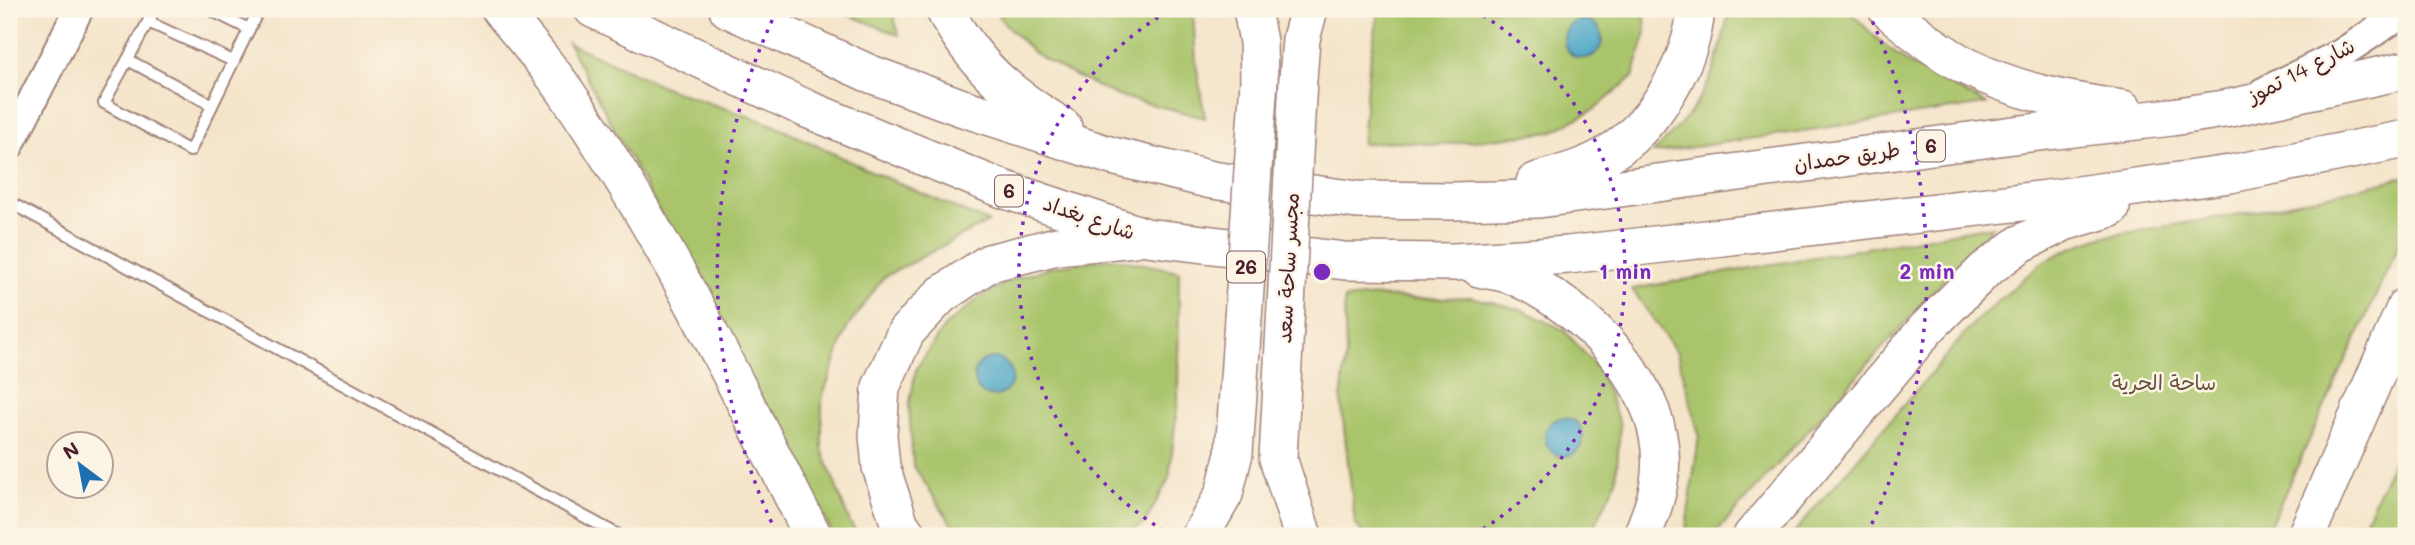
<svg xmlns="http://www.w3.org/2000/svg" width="2415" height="545" font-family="Mali,'Playpen Sans Arabic',sans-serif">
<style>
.green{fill:#a9c46a;stroke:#7a724a;stroke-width:2}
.water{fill:#4aa6c8;stroke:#4a627a;stroke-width:2}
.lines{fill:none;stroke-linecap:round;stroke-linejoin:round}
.lane-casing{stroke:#9f827a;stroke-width:14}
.secondary-casing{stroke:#9f827a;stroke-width:32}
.highway-casing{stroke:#9f827a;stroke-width:40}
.lane{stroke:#fff;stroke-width:10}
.secondary{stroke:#fff;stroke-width:28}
.highway{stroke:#fff;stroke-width:37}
.highway-bridge-casing{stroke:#9f827a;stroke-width:40;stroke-linecap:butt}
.highway-bridge{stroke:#fff;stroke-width:37}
.ring{fill:none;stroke:#7b2cbf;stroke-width:3.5;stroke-dasharray:3.5 7}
.labels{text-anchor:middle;stroke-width:5;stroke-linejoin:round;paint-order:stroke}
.shield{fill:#fcf5e5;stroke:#7f5f63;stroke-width:2}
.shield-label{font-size:19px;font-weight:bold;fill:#4a1f2b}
.street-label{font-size:21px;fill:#4a1f2b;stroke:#fcf5e5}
.park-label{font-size:21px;fill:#66513e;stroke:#fcf5e5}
.centre{fill:#7b2cbf;stroke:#fcf5e5;stroke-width:3.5}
.ring-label{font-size:21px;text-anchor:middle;font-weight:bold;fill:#7b2cbf;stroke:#fcf5e5;stroke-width:5;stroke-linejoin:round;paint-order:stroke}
</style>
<rect width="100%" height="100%" fill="#fcf5e5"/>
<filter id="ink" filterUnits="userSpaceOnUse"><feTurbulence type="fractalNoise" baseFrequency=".0143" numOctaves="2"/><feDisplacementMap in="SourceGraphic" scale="14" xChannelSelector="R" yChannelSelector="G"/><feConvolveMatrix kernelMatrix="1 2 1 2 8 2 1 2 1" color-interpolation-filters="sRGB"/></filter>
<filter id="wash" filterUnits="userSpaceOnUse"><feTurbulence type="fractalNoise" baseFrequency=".00686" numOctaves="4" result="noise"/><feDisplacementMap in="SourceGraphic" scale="28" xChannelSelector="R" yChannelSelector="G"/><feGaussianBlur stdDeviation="1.57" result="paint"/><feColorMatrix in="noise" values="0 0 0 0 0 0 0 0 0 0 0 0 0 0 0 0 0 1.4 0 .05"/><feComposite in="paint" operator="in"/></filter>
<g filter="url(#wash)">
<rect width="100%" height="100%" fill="#f4e4c9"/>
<g class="green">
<polygon points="834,9 892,9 899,35"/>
<polygon points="995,9 1193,9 1196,64 1205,118 1118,96 1073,75 1034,53 1003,22"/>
<polygon points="1379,9 1644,9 1646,32 1633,77 1595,109 1552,132 1439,145 1395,141 1362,144 1368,73"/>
<path d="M1729,9H1847L1875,37L1909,64L1986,104L1653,153C1664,141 1677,129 1687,116C1713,85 1722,47 1729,9Z"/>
<polygon points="568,43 671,90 771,124 875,173 988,222 884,277 847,328 822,398 822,449 850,523 860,536 834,536"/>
<polygon points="2406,177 2406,230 2265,536 1791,536 1975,322 2041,263 2071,248 2101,237 2258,211"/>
<polygon points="1992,226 1713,536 1685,536 1699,435 1677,353 1632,289"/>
<polygon points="1112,258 1179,271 1178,399 1169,479 1144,524 1124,536 970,536 951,523 913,465 909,408 916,369 944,327 978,299 1011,280 1051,267"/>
<polygon points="1377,296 1415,299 1471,297 1520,309 1564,330 1599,370 1620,425 1616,481 1590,536 1365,536 1355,523 1341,401 1346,354 1344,299"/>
<polygon points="2406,434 2406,536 2358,536"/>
</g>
<g class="water">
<circle cx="1583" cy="39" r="19"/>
<circle cx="993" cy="377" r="19"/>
<circle cx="1564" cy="437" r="19"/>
</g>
</g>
<g filter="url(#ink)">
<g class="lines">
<defs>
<g id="lane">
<polyline points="155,9 104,103 190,151 259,9"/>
<polyline points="208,9 249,29"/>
<polyline points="148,22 233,61"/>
<polyline points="128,60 212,105"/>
<polyline points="9,202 620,536"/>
</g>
<g id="secondary">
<polyline points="2263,92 2342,53 2406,11"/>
<polyline points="9,146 79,9"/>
</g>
<g id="highway">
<path d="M500,9C522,36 546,63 566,92C663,231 736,385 813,536"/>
<polyline points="593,9 807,109 1000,188 1146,237 1345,261 1454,262 1568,255 2056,198 2230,174 2406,139"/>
<polyline points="728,9 868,73 960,107 1112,156 1212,180 1357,200 1452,201 1539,199 2021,134 2172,117 2230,108 2406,70"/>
<path d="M944,9C975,66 1008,94 1063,127"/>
<polyline points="1252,9 1258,42 1259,80"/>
<path d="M1887,9C1911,30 1937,51 1966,66C2014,91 2070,102 2123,109"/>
<polyline points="1298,79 1301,39 1309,9"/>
<path d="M1535,182C1560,174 1587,168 1610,153C1655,125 1692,61 1696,9"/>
<path d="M1479,268C1491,271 1505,272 1516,277C1588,310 1668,388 1660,474C1658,496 1650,516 1642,536"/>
<polyline points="1278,458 1303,536"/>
<polyline points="908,536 900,525 881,467 878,435 881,387 906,332 941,295 989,263 1057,246 1134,238"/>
<polyline points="1200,536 1224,494 1234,453"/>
<polyline points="1752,536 1927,328 1985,270 2020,244 2064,222 2111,208"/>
<polyline points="2306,536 2406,306"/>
</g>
</defs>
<use href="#lane" class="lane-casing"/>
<use href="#secondary" class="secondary-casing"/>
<use href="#highway" class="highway-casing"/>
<use href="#lane" class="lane"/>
<use href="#secondary" class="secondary"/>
<use href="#highway" class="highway"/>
<defs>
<g id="highway-bridge">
<polyline points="1234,453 1259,80"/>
<polyline points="1278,458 1298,79"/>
</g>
</defs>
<use href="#highway-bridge" class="highway-bridge-casing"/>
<use href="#highway-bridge" class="highway-bridge"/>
</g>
</g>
<g class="ring">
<path d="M1173 536A303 303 0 0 1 1170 10M1474 10A303 303 0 0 1 1471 536"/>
<path d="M776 532A605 605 0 0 1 776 12M1868 12A605 605 0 0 1 1868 532"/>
</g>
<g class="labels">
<g class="shield">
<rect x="1917" y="130.5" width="28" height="31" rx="5"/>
<rect x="995" y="175.5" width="28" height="31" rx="5"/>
<rect x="1227" y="251.5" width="38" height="31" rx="5"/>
</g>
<g class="shield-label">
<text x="1931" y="153">6</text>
<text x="1009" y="198">6</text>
<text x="1246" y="274">26</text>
</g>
<g class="street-label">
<text transform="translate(2301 71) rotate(-27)" y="7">شارع 14 تموز</text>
<text transform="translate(1847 157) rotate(-8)" y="7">طريق حمدان</text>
<text transform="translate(1089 218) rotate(19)" y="7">شارع بغداد</text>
<text transform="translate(1288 268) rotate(-87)" y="7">مجسر ساحة سعد</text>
</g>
<g class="park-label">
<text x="2164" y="390">ساحة الحرية</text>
</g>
</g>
<circle cx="1322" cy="272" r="10" class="centre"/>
<g class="ring-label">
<text x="1625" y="279">1 min</text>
<text x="1927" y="279">2 min</text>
</g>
<rect width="2415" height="545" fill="none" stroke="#fcf5e5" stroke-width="35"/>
<g transform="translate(80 465) rotate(328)"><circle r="33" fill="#fcf5e5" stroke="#b59f9b" stroke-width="2"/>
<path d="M0-5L12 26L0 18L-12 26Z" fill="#1f6fb2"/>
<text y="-10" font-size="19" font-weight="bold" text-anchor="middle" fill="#4a1f2b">N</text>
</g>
</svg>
